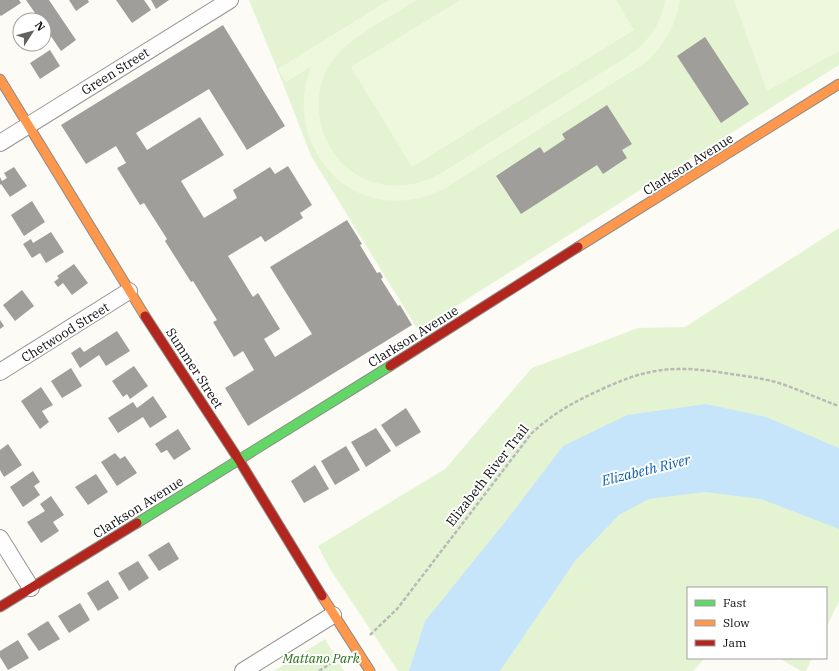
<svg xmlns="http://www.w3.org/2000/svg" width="839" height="671" font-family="'IBM Plex Serif',serif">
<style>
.green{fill:#e4f4d2}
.pitch{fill:#eef8dd}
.water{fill:#c7e5fa}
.building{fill:#a09e9a}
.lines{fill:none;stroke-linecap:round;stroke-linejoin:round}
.street-casing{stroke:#969593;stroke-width:18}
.fast-casing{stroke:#8c8c89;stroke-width:11}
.slow-casing{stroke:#8c8c89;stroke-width:11}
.jam-casing{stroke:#8c8c89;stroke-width:11}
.path{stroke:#b9b9b8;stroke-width:2.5;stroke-dasharray:4 2;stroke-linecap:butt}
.street{stroke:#fffefe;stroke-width:16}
.fast{stroke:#63d668;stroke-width:9}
.slow{stroke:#ff974d;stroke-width:9}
.jam{stroke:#b3261e;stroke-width:9}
.labels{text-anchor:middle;stroke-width:4;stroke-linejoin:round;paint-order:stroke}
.street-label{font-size:13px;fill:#0f0f0f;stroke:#fff}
.park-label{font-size:13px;font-style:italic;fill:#256f18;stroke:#fff}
.water-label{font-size:14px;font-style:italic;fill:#0a5eb0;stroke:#fff}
</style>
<rect width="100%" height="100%" fill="#fcfbf5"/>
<g class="green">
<polygon points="249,0 839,0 839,65 418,330 311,156 282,81"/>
<polygon points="839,228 839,601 826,628 826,588 688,588 688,658 705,658 693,671 398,671 330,569 318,546 445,469 532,368 638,328 685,327"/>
<polygon points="325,639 344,671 274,671"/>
<polygon points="779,658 812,658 806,671 801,671"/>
</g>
<g class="pitch">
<path d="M389,0H417C391,17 346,38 330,64C302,109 328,174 381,184C402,188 421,184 440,174L628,56C648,42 662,24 665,0H680C676,25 665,43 648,61L447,187C434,194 422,199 407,200C334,209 283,131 312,66L286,82L278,69Z"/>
<polygon points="460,0 616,0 634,30 412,167 351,67"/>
<polygon points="734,0 839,0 839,51 767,91"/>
</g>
<polygon class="water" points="706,404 766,417 839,448 839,529 761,499 705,492 649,499 619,515 575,561 500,671 409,671 425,621 509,517 563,446 627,415"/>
<g class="building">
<polygon points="0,0 19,0 21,3 1,16 0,15"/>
<polygon points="26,0 49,0 76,40 61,51 44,26 44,20 40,20"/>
<polygon points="69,0 88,0 89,2 76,11"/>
<polygon points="116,0 144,0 151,10 132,23"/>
<polygon points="151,0 169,0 156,9"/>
<polygon points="223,25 285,126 247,150 209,89 136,133 147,150 200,117 224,155 181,181 204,218 237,198 233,190 270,167 275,174 288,166 312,205 300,213 303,218 265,242 261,236 228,256 253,297 258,293 280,329 264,339 275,357 312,334 270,267 347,220 362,244 360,245 377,273 380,272 383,277 381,279 398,306 400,305 412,325 248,426 225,388 254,370 243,351 234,357 213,322 217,320 193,281 191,282 165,241 167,239 144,203 140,205 117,168 126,163 116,146 86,164 61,125"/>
<polygon points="705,37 749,104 721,123 677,56"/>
<polygon points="50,50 60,66 40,79 30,63"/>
<polygon points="607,105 632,144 622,150 627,158 603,174 597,165 521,214 496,176 540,147 544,153 565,139 562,134"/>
<polygon points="14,167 27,186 10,197 1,184 0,185 0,177 2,181 7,178 4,173"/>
<polygon points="32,201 45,222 24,236 11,215"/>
<polygon points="51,232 64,252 46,263 40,253 32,258 23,244 31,239 33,243"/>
<polygon points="74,264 88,283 72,295 63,283 58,287 54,282 59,278 57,276"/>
<polygon points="22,290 34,306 15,321 3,305"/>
<polygon points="0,320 4,326 0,329"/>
<polygon points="117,331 130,351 106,366 99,355 80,368 71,353 80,347 84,352"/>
<polygon points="134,366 148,386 130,399 127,394 123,397 112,381"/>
<polygon points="71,368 82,386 62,398 51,381"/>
<polygon points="41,387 53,405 42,411 49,422 40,429 21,401"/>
<polygon points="153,396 167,417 150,428 143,417 118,433 108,418 133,402 137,408"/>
<polygon points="406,408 421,432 396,447 381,425"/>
<polygon points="376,428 391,451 366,467 351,442"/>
<polygon points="178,429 191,449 174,460 167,450 161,453 155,444"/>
<polygon points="8,444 22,465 4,477 0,470 0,450"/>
<polygon points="346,446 360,470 335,485 321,461"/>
<polygon points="115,453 120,459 125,456 137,473 117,486 101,462"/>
<polygon points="315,465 329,489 304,503 291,481"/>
<polygon points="33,471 40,482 34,486 40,495 23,507 10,487"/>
<polygon points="96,474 108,492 88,505 75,487"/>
<polygon points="51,496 64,515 53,522 59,531 41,543 27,522 45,511 40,504"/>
<polygon points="169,542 179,559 159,571 148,555"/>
<polygon points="138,561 149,578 129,591 118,573"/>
<polygon points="108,580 119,598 98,611 87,593"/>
<polygon points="80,603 90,620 69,633 58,616"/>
<polygon points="48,621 60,639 39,651 27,634"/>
<polygon points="18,640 29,658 8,670 0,657 0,651"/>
</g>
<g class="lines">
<defs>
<g id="street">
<polyline points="0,143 230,0"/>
<polyline points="0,372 129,291"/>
<polyline points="0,538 31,588"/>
<polyline points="243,671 333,615"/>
</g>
<polyline id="fast" points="137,523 390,366"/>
<g id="slow">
<polyline points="0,79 145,316"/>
<polyline points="578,247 839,84"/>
<polyline points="322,596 370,671"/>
</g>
<g id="jam">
<polyline points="145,316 239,460 322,596"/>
<polyline points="390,366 578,247"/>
<polyline points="0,607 137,523"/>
</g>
</defs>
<use href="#street" class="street-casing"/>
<use href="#fast" class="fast-casing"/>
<use href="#slow" class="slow-casing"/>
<use href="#jam" class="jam-casing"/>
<g class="path">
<path d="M370,635L397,609L531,434C553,413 574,402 602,389C620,381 637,374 656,371C683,366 711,371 738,375C752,377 766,379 779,383C800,390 819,399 839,406"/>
<polyline points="319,671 339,658"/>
</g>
<use href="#street" class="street"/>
<use href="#fast" class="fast"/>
<use href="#slow" class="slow"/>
<use href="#jam" class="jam"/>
</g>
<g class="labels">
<g class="street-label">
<text transform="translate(115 71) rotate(-32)" y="5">Green Street</text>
<text transform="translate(688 164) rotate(-32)" y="5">Clarkson Avenue</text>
<text transform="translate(65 332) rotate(-32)" y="5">Chetwood Street</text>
<text transform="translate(413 336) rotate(-32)" y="5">Clarkson Avenue</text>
<text transform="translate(195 368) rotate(57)" y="5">Summer Street</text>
<text transform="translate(487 475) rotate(-52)" y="5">Elizabeth River Trail</text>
<text transform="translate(138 507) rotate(-32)" y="5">Clarkson Avenue</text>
</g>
<g class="park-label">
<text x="321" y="663">Mattano Park</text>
</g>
<g class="water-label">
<text transform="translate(646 470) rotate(-14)" y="5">Elizabeth River</text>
</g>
</g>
<rect x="687" y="587" width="140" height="72" fill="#ffffff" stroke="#9f9f9f"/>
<rect x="695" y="600" width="20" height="6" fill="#63d668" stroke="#9f9f9f"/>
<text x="723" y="607" font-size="12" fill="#0f0f0f">Fast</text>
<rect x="695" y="620" width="20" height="6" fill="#ff974d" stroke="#9f9f9f"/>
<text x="723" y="627" font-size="12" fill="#0f0f0f">Slow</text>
<rect x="695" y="640" width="20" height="6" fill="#b3261e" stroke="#9f9f9f"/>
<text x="723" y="647" font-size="12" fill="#0f0f0f">Jam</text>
<g transform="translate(32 32) rotate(54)"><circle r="19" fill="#ffffff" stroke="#9f9f9f"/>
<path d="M0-3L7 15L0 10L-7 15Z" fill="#626260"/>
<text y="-6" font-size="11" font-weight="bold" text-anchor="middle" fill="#0f0f0f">N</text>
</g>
</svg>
